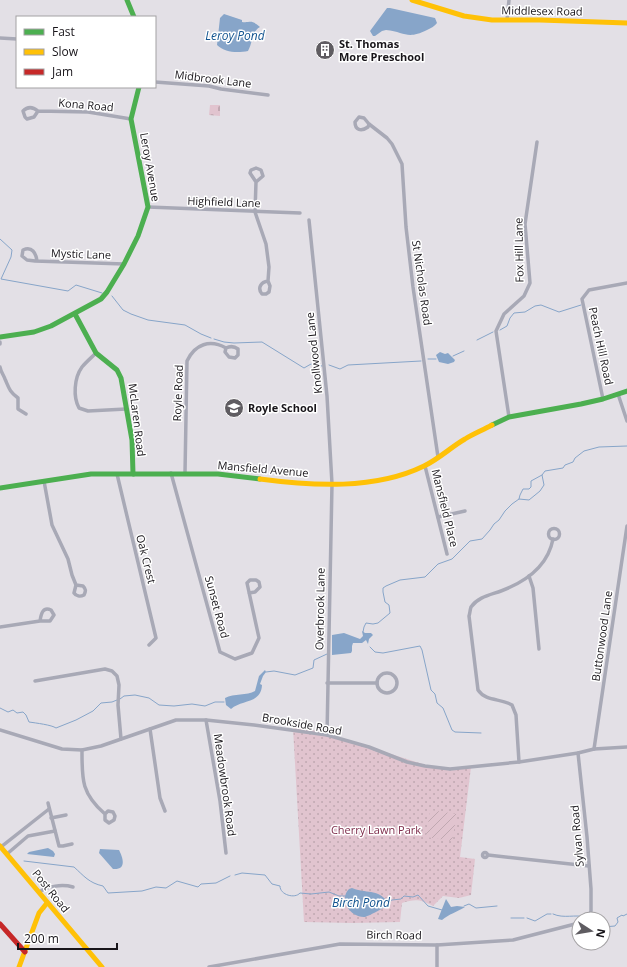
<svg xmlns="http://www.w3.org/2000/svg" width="627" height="967" font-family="'Open Sans',sans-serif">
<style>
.cemetery{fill:url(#cemetery-stones)}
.park{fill:url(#park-dots)}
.garden{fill:url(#garden-furrows)}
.water{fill:#87a5c9}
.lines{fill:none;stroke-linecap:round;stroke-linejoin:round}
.stream{stroke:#87a5c9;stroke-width:1}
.street{stroke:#a8a9b6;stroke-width:3.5}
.fast{stroke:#4caf50;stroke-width:5}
.slow{stroke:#ffc107;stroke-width:5}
.jam{stroke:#c62828;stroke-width:5}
.labels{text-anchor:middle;stroke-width:3;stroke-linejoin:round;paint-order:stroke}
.street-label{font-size:11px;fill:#18151a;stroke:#fff}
.poi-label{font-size:11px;font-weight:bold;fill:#18151a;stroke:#fff;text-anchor:start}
.park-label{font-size:11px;fill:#7e2c4b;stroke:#fff}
.water-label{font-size:12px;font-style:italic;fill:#11538f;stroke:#fff}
</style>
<defs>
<pattern id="cemetery-stones" width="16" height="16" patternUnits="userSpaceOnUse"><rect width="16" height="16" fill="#e1c4cf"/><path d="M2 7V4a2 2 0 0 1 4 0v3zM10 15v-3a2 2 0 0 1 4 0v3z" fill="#c0a8b1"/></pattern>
<pattern id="park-dots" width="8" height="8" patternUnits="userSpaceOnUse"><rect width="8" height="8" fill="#e1c4cf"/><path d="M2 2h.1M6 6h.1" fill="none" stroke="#c0a8b1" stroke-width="1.8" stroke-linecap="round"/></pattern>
<pattern id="garden-furrows" width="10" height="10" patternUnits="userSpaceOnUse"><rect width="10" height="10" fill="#e1c4cf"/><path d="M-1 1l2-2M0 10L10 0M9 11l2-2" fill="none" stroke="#c0a8b1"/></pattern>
</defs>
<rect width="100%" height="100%" fill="#e3e0e6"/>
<polygon class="cemetery" points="210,105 220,105 220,116 209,115"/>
<path class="park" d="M293,728L318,731L432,767L459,768L471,767L460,857L475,859L471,895L459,898L443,896L433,906C420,899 415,899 402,903L400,922L352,923L304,922Z"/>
<polygon class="garden" points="430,810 457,814 452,841 426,837"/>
<g class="water">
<path d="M387,8H390L435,18L437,23C435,26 431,28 427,30C407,40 405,32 386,30L382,31L375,36H373L370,31Z"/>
<path d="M224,14L242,20V22C251,23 251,19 260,27C251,32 253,43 248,51C238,53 225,53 217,45L220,18Z"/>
<polygon points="440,352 445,354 448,353 455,360 454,362 448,364 439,362 436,355"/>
<polygon points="362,631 365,633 371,633 373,635 369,639 368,644 366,640 362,643 353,643 352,646 352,651 351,653 332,655 332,635 344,633 360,639 363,636"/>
<path d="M265,670L266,672L263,676L260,684L262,685C261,704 242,699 231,709L226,705L225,698C234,693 247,696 255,691L259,676Z"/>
<polygon points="48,848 53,851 55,854 54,857 27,854 29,852"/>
<path d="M100,849L119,850C123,858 127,870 113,869L99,853Z"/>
<path d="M352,888C366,894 377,888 388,902L387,905C385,908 368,916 365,917C351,918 338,900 349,889Z"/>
<path d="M446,899L451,907L457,906L465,907C457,912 449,914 442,920L438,919Z"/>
</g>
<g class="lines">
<g class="stream">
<polyline points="0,239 12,250 11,257 1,279 68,291 76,285 102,293"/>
<polyline points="112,296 123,310 131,314 148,320 185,325 201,334 211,338"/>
<polyline points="500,330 507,326 510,318 514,313 525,312 535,306 541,305 559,312 581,305"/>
<polyline points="214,339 224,342 234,343 262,342 304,368 311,364 322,366"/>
<polyline points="477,340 493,332"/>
<polyline points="453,356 464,351"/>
<polyline points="428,359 436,359"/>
<polyline points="329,365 340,369 348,365 421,361"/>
<polyline points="519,499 520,495 523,489 529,489 531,487 531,481 542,475"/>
<polyline points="363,632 364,627 366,623 373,624 378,623 390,613 389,605 385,602 383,592 383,588 386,586 400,580 425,577 438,564 452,559 470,541 482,539 490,530 494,524 499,520 505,511 512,504 519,499 529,500 540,491 544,485 542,475 545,471 563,468 565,465 573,462 575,458 584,451 599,447 627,446"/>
<polyline points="370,647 375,652 383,653 420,646 422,650 431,690 435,694 437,703 443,708 452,730 455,732 481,733"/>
<polyline points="266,672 274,671 295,675 313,668 314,660 327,654"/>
<polyline points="120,699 124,696 135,695 149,698 159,705 174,706 192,704 205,706 215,702 224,702"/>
<path d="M0,708L8,712L13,710L17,713L23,712L26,715L29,722C36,723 52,725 56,728L76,720L93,711L101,703L112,702L117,700"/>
<path d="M24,861L74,867C84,876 89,883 103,886L108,893L142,891L156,887L166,888L177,881L198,887L201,884L216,883L230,876"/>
<path d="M235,875L242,873L265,875L272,884L280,886C280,895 295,899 300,893L311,894L329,892L339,896H345"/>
<polyline points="388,902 392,900 401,899 404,896 413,897 418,895 428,906 442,910"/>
<polyline points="464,906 469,904 476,908 497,906"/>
<path d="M553,914C564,919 575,914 586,917"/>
<polyline points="511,918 524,918"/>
<polyline points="527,918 535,921 547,914 551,914"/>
<polyline points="603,927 615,926 618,922 617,918 622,915 623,916 627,914"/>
</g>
<g class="street">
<polyline points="507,20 509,0"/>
<polyline points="0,38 17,39"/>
<polyline points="155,82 209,86 221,89 268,95"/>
<path d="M38,111C33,107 28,106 23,111L25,117L27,119L34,117L38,111L88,112L131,119"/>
<path d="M369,124L368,127C361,132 355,130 355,122L359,117L364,118L369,124L387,138L392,144L402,164L406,227L413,287L438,457"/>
<path d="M256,182L263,176L261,170L256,168L251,170L250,173L256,182L255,212L266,244L269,267L268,281L270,286L269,292L266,294H262C257,288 261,282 268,281"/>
<polyline points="148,207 300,213"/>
<polyline points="309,220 327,396 332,484 327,735"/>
<path d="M37,261C36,253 32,246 23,250L22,256L27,260L35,261L124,264"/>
<polyline points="0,342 0,344"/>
<path d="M96,353C91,358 86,362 82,367C74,378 73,397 79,408L88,411L126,409"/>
<path d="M0,367C1,372 3,374 5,379C9,388 9,391 18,398V409L26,414"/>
<polyline points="618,394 627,421"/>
<polyline points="603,399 582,299 589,290 627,283"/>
<polyline points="509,417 496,331 504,314 524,296 530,283 525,224 537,142"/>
<polyline points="425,466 447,554"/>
<polyline points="171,473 220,652 235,659 252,653 259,638 247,583 250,580 256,580 259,582 260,587 255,592 249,593"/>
<path d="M185,473L187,361C195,344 210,339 226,348C230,346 234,346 238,349V355L235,358L229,357L225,352L226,348"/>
<polyline points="117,474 156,638 149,645"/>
<path d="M44,481L52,525L68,559L72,575L76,585L74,593C76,596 80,597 84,595C86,591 86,589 83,586L76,585"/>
<polyline points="438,517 465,511"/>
<circle cx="554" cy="534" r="5.5"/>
<polyline points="529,576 533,588 539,649"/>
<path d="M0,627L40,621C41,614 43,606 51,610L54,615L50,621H40"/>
<circle cx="387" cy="683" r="10"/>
<polyline points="35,681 105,669 112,671 117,676 119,685 118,705 121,739"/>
<polyline points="327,683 377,683"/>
<polyline points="206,720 220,801 226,853"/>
<polyline points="150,729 160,798 165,811"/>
<polyline points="0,730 62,749 82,750 101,746 176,720 206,720 254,725 327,735 369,747 407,762 425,766 450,769 519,762 578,753 594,749 627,747"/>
<polyline points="594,749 627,526"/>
<path d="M82,750C82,779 81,793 105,814V820L109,823L114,820L115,816L113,812L108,811L105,814"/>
<polyline points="578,753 587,837 591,889 591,911 588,919"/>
<path d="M519,762L516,715L512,705C501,698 486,702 478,690L469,616C470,613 470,610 471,607C478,597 490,595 501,591C525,582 548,566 553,539"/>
<polyline points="48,803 59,846 63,846 72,844"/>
<polyline points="51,818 66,815"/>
<polyline points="1,847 49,809"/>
<circle cx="485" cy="855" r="2.5"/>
<polyline points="7,854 28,836 55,831"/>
<polyline points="488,855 589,866"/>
<path d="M39,892C48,886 62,884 73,887"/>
<polyline points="437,945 437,967"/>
<polyline points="209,967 340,944 437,945 513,940 579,923"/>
</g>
<g class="fast">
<polyline points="127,0 134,17"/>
<polyline points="75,314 96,353 117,370 121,378 132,440 133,474"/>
<polyline points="0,337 34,332 51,326 101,299 107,292 124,264 138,236 148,207 131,119 139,87"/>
<polyline points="492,425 509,417 581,404 603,399 627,391"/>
<polyline points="0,488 91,474 218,474 260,479"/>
</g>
<g class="slow">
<polyline points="412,0 464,16 492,20 540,20 627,23"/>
<path d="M260,479C312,486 375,490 424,466C439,459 451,447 465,439C473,434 483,430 492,425"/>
<polyline points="0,846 102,967"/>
<polyline points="19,967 39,913 47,903"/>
</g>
<polyline class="jam" points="0,924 25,952"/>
</g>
<defs>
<symbol id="building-disc" viewBox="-11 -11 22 22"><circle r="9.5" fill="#5f5c61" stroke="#fff"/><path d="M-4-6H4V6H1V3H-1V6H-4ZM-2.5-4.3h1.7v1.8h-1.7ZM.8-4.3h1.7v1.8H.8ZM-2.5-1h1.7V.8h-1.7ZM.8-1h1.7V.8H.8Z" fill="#fff"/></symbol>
<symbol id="school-disc" viewBox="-11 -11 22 22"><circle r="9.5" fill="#5f5c61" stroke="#fff"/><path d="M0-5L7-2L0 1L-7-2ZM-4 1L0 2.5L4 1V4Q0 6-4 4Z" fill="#fff"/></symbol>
</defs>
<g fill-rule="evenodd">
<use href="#building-disc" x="314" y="39" width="22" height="22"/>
<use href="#school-disc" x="223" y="397" width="22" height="22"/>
</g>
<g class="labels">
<g class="street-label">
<text transform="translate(542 11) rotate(1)" y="4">Middlesex Road</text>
<text transform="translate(213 79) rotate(7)" y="4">Midbrook Lane</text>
<text transform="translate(86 105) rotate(5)" y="4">Kona Road</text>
<text transform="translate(150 167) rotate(80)" y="4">Leroy Avenue</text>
<text transform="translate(224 202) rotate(2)" y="4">Highfield Lane</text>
<text transform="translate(519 250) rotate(-91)" y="4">Fox Hill Lane</text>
<text transform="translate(81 254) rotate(2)" y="4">Mystic Lane</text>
<text transform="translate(422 283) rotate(82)" y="4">St Nicholas Road</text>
<text transform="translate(601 346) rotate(78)" y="4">Peach Hill Road</text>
<text transform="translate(314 353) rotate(-96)" y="4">Knollwood Lane</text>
<text transform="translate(178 393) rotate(-88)" y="4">Royle Road</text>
<text transform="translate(137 420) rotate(83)" y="4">McLaren Road</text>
<text transform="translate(263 469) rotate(5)" y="4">Mansfield Avenue</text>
<text transform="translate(445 508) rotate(76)" y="4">Mansfield Place</text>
<text transform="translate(146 559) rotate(76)" y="4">Oak Crest</text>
<text transform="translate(217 607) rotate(75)" y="4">Sunset Road</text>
<text transform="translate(320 609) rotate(-89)" y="4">Overbrook Lane</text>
<text transform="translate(602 636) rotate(-82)" y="4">Buttonwood Lane</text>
<text transform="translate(302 724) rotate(10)" y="4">Brookside Road</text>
<text transform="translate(225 785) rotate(82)" y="4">Meadowbrook Road</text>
<text transform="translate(577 836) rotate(-95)" y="4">Sylvan Road</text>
<text transform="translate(51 891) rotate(51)" y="4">Post Road</text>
<text transform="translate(394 935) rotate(1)" y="4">Birch Road</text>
</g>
<g class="poi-label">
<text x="339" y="48">St. Thomas<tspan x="339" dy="13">More Preschool</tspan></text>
<text x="248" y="412">Royle School</text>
</g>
<g class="park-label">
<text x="376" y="834">Cherry Lawn Park</text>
</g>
<g class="water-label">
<text x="235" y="40">Leroy Pond</text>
<text x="361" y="907">Birch Pond</text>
</g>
</g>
<rect x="16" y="16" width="140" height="72" fill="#ffffff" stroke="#a3a1a3"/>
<rect x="24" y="29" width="20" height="6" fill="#4caf50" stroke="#a3a1a3"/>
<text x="52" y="36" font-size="12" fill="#18151a">Fast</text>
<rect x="24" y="49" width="20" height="6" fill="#ffc107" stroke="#a3a1a3"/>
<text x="52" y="56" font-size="12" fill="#18151a">Slow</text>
<rect x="24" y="69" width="20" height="6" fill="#c62828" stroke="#a3a1a3"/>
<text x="52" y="76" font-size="12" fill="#18151a">Jam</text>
<g transform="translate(591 931) rotate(102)"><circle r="19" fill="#ffffff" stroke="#a3a1a3"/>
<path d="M0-3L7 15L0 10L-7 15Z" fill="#5f5c61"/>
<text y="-6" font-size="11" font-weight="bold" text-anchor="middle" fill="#18151a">N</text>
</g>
<path d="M18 943v6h99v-6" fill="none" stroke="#18151a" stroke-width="2"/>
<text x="24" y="943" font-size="12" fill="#18151a" stroke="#ffffff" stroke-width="3" paint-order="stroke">200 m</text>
</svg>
